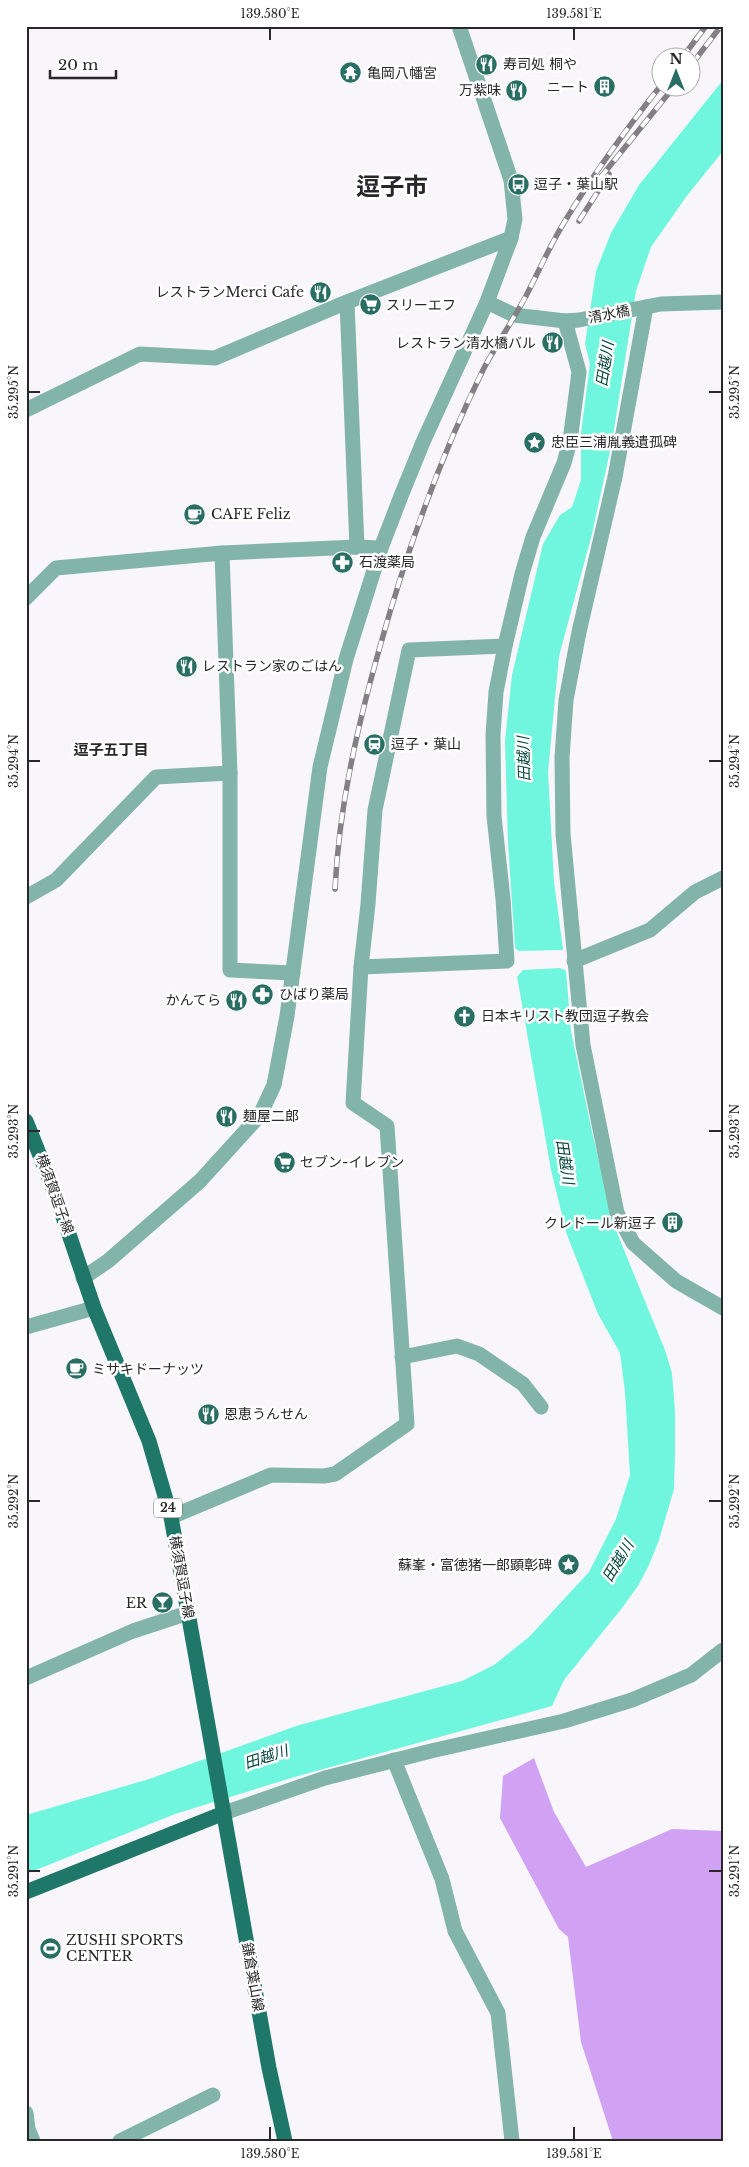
<svg xmlns="http://www.w3.org/2000/svg" width="749" height="2167" font-family="'Libre Baskerville','Noto Sans JP',serif">
<style>
.forest{fill:#d1a1f3}
.water{fill:#70f6de}
.pier{fill:#f8f6fa}
.lines{fill:none;stroke-linecap:round;stroke-linejoin:round}
.minor{stroke:#82b4a9;stroke-width:15}
.major{stroke:#1e7768;stroke-width:15}
.rail-casing{stroke:#828083;stroke-width:5.5}
.rail{stroke:#fff;stroke-width:4;stroke-dasharray:11;stroke-linecap:butt}
.ticks{fill:none;stroke:#282729;stroke-width:2}
.labels{text-anchor:middle;stroke-width:5;stroke-linejoin:round;paint-order:stroke}
.shield{fill:#fff;stroke:#686869;stroke-width:1}
.shield-label{font-size:12px;font-weight:bold;fill:#282729}
.poi-label{font-size:14px;fill:#282729;stroke:#fff;text-anchor:start}
.street-label{font-size:14px;fill:#282729;stroke:#fff}
.water-label{font-size:15px;font-style:italic;fill:#04453b;stroke:#fff}
.neighbourhood-label{font-size:15px;font-weight:bold;fill:#282729;stroke:#fff}
.town-label{font-size:24px;font-weight:bold;fill:#282729;stroke:#fff}
.neatline{fill:none;stroke:#282729;stroke-width:2}
.ticks-label{font-size:12px;text-anchor:middle;fill:#282729}
</style>
<rect width="100%" height="100%" fill="#f8f6fa"/>
<polygon class="forest" points="534,1758 554,1812 586,1867 672,1829 723,1831 723,2141 613,2141 581,2042 568,1937 559,1929 500,1818 503,1776"/>
<polygon class="water" points="723,80 723,151 686,197 651,247 636,291 612,442 592,534 559,656 548,772 554,882 566,971 571,1031 592,1132 615,1228 665,1350 672,1373 675,1411 675,1454 674,1489 659,1540 649,1565 638,1586 622,1608 564,1680 552,1706 298,1776 175,1814 26,1874 26,1815 149,1779 296,1726 462,1681 494,1665 529,1637 589,1572 616,1519 630,1475 625,1392 620,1353 598,1314 567,1235 551,1170 517,976 508,844 505,741 512,675 543,544 560,515 572,507 581,480 581,433 590,364 585,344 596,271 611,233 639,185"/>
<polygon class="pier" points="513,947 519,951 563,950 566,947 569,972 560,968 523,970 515,979"/>
<g class="lines">
<g class="minor">
<polyline points="347,302 357,547"/>
<polyline points="487,302 514,315 565,321 579,320 661,304 723,302"/>
<polyline points="646,307 615,477 579,632 566,700 562,757 563,834 583,1045 617,1213 633,1243 676,1281 723,1308"/>
<polyline points="26,410 140,354 215,358 347,302 511,238"/>
<polyline points="222,553 230,773 230,970 293,973"/>
<polyline points="26,598 56,568 222,553 357,547 381,548"/>
<polyline points="26,897 56,880 156,777 230,773"/>
<polyline points="574,961 650,930 695,892 723,878"/>
<polyline points="361,967 507,961 503,899 494,816 493,735 496,692 505,646 522,574 533,537 564,463 570,441 579,372 565,321"/>
<polyline points="83,1278 108,1261 200,1181 260,1115 274,1085 287,1016 320,767 346,659 381,548 401,496 423,442 487,302 511,238 515,219 511,180 459,26"/>
<polyline points="26,1327 94,1308"/>
<polyline points="402,1357 457,1346 479,1354 523,1384 541,1407"/>
<polyline points="171,1517 271,1475 324,1476 335,1474 407,1424 387,1126 353,1103 361,967 368,904 375,810 409,650 505,646"/>
<polyline points="26,1678 133,1631 188,1613"/>
<polyline points="394,1760 442,1879 455,1931 498,2013 512,2141"/>
<polyline points="224,1813 325,1778 431,1751 564,1721 632,1700 691,1675 723,1650"/>
<polyline points="26,2113 28,2129 33,2141"/>
<polyline points="120,2141 213,2095"/>
</g>
<g class="major">
<polyline points="26,1121 55,1193 94,1308 149,1441 171,1517 269,2068 285,2141"/>
<polyline points="26,1892 224,1813"/>
</g>
<defs>
<g id="rail">
<polyline points="682,58 706,26"/>
<polyline points="692,64 721,26"/>
<polyline points="600,178 673,88"/>
<polyline points="579,221 609,174"/>
<path d="M335,889C339,807 357,728 379,650C406,553 439,459 484,368C497,344 513,320 526,296C539,271 550,245 565,221C594,173 627,128 662,84"/>
</g>
</defs>
<use href="#rail" class="rail-casing"/>
<use href="#rail" class="rail"/>
</g>
<path class="ticks" d="M270,28V40M574,28V40M28,392H40M709,392H722M28,761H40M709,761H722M28,1131H40M709,1131H722M28,1501H40M709,1501H722M28,1871H40M709,1871H722M270,2127V2140M574,2127V2140"/>
<defs>
<symbol id="restaurant-disc" viewBox="-11 -11 22 22"><circle r="9.5" fill="#296e62" stroke="#fff"/><path d="M-5-6h1v4h1v-4h1v4h1v-4h1v5L-1.5 .5V6h-2V.5L-5-1ZM5-6V6H3V1.5H1.5Q1.5-4 5-6Z" fill="#fff"/></symbol>
<symbol id="temple-disc" viewBox="-11 -11 22 22"><circle r="9.5" fill="#296e62" stroke="#fff"/><path d="M0-6L5-2H3V0L6.5 2.5H4V6H1.5V3h-3V6H-4V2.5H-6.5L-3 0V-2H-5Z" fill="#fff"/></symbol>
<symbol id="building-disc" viewBox="-11 -11 22 22"><circle r="9.5" fill="#296e62" stroke="#fff"/><path d="M-4-6H4V6H1V3H-1V6H-4ZM-2.5-4.3h1.7v1.8h-1.7ZM.8-4.3h1.7v1.8H.8ZM-2.5-1h1.7V.8h-1.7ZM.8-1h1.7V.8H.8Z" fill="#fff"/></symbol>
<symbol id="bus-disc" viewBox="-11 -11 22 22"><circle r="9.5" fill="#296e62" stroke="#fff"/><path d="M-5-6H5V4H4V6H2V4H-2V6H-4V4H-5ZM-3.5-4V0h7V-4ZM-3.5 1.2v1.5H-2V1.2ZM2 1.2v1.5H3.5V1.2Z" fill="#fff"/></symbol>
<symbol id="supermarket-disc" viewBox="-11 -11 22 22"><circle r="9.5" fill="#296e62" stroke="#fff"/><path d="M-6-5.5h2.5l.6 2H6L4.5 2H-2.5L-4.4-4H-6ZM-1.5 3.2a1.3 1.3 0 1 0 .1 0ZM3 3.2a1.3 1.3 0 1 0 .1 0Z" fill="#fff"/></symbol>
<symbol id="sight-disc" viewBox="-11 -11 22 22"><circle r="9.5" fill="#296e62" stroke="#fff"/><path d="M0-6L1.8-2.2L6-1.7L2.9 1.2L3.7 5.4L0 3.3L-3.7 5.4L-2.9 1.2L-6-1.7L-1.8-2.2Z" fill="#fff"/></symbol>
<symbol id="cafe-disc" viewBox="-11 -11 22 22"><circle r="9.5" fill="#296e62" stroke="#fff"/><path d="M-5.5-4.5H6V0H3Q3 3.5 0 3.5H-2.5Q-5.5 3.5-5.5 0ZM3-3.2v2h1.7v-2ZM-6 4.5H4V6H-6Z" fill="#fff"/></symbol>
<symbol id="pharmacy-disc" viewBox="-11 -11 22 22"><circle r="9.5" fill="#296e62" stroke="#fff"/><path d="M-2-6h4v4h4v4h-4v4h-4v-4h-4v-4h4Z" fill="#fff"/></symbol>
<symbol id="station-disc" viewBox="-11 -11 22 22"><circle r="9.5" fill="#296e62" stroke="#fff"/><path d="M-3-6H3Q5-6 5-4V2Q5 4 3 4L4.5 6H3L1.5 4h-3L-3 6H-4.5L-3 4Q-5 4-5 2V-4Q-5-6-3-6ZM-3.5-4v3h7v-3ZM-3.5 1v1.5H-2V1ZM2 1v1.5H3.5V1Z" fill="#fff"/></symbol>
<symbol id="church-disc" viewBox="-11 -11 22 22"><circle r="9.5" fill="#296e62" stroke="#fff"/><path d="M-1.2-6h2.4v3.5h3.3v2.4h-3.3V6h-2.4V-.1h-3.3v-2.4h3.3Z" fill="#fff"/></symbol>
<symbol id="bar-disc" viewBox="-11 -11 22 22"><circle r="9.5" fill="#296e62" stroke="#fff"/><path d="M-6-5H6L.8 .8V4.5H3.5V6h-7V4.5H-.8V.8Z" fill="#fff"/></symbol>
<symbol id="stadium-disc" viewBox="-11 -11 22 22"><circle r="9.5" fill="#296e62" stroke="#fff"/><path d="M0-5a6.5 5 0 1 0 0 10a6.5 5 0 1 0 0-10ZM-3.5-1.8h7v3.6h-7Z" fill="#fff"/></symbol>
</defs>
<g fill-rule="evenodd">
<use href="#restaurant-disc" x="474" y="52" width="25" height="25"/>
<use href="#temple-disc" x="338" y="60" width="25" height="25"/>
<use href="#building-disc" x="592" y="74" width="25" height="25"/>
<use href="#restaurant-disc" x="504" y="78" width="25" height="25"/>
<use href="#bus-disc" x="506" y="172" width="25" height="25"/>
<use href="#restaurant-disc" x="308" y="280" width="25" height="25"/>
<use href="#supermarket-disc" x="358" y="292" width="25" height="25"/>
<use href="#restaurant-disc" x="540" y="330" width="25" height="25"/>
<use href="#sight-disc" x="522" y="430" width="25" height="25"/>
<use href="#cafe-disc" x="182" y="502" width="25" height="25"/>
<use href="#pharmacy-disc" x="330" y="550" width="25" height="25"/>
<use href="#restaurant-disc" x="174" y="654" width="25" height="25"/>
<use href="#station-disc" x="362" y="732" width="25" height="25"/>
<use href="#pharmacy-disc" x="250" y="982" width="25" height="25"/>
<use href="#restaurant-disc" x="224" y="988" width="25" height="25"/>
<use href="#church-disc" x="452" y="1004" width="25" height="25"/>
<use href="#restaurant-disc" x="214" y="1104" width="25" height="25"/>
<use href="#supermarket-disc" x="272" y="1150" width="25" height="25"/>
<use href="#building-disc" x="660" y="1210" width="25" height="25"/>
<use href="#cafe-disc" x="64" y="1356" width="25" height="25"/>
<use href="#restaurant-disc" x="196" y="1402" width="25" height="25"/>
<use href="#sight-disc" x="556" y="1552" width="25" height="25"/>
<use href="#bar-disc" x="150" y="1590" width="25" height="25"/>
<use href="#stadium-disc" x="38" y="1936" width="25" height="25"/>
</g>
<g class="labels">
<rect class="shield" x="154" y="1498.5" width="28" height="19" rx="4"/>
<g class="shield-label">
<text x="168" y="1512">24</text>
</g>
<g class="poi-label">
<text x="503" y="69">寿司処 桐や</text>
<text x="367" y="78">亀岡八幡宮</text>
<text x="589" y="92" text-anchor="end">ニート</text>
<text x="501" y="95" text-anchor="end">万紫味</text>
<text x="534" y="189">逗子・葉山駅</text>
<text x="304" y="297" text-anchor="end">レストランMerci Cafe</text>
<text x="386" y="310">スリーエフ</text>
<text x="536" y="348" text-anchor="end">レストラン清水橋バル</text>
<text x="551" y="447">忠臣三浦胤義遺孤碑</text>
<text x="211" y="519">CAFE Feliz</text>
<text x="359" y="567">石渡薬局</text>
<text x="202" y="671">レストラン家のごはん</text>
<text x="391" y="749">逗子・葉山</text>
<text x="279" y="999">ひばり薬局</text>
<text x="221" y="1005" text-anchor="end">かんてら</text>
<text x="481" y="1021">日本キリスト教団逗子教会</text>
<text x="243" y="1121">麺屋二郎</text>
<text x="300" y="1167">セブン-イレブン</text>
<text x="656" y="1228" text-anchor="end">クレドール新逗子</text>
<text x="92" y="1374">ミサキドーナッツ</text>
<text x="224" y="1419">恩恵うんせん</text>
<text x="552" y="1570" text-anchor="end">蘇峯・富徳猪一郎顕彰碑</text>
<text x="147" y="1608" text-anchor="end">ER</text>
<text x="66" y="1945">ZUSHI SPORTS<tspan x="66" dy="16">CENTER</tspan></text>
</g>
<g class="street-label">
<text transform="translate(609 314) rotate(-11)" y="5">清水橋</text>
<text transform="translate(55 1194) rotate(70)" y="5">横須賀逗子線</text>
<text transform="translate(182 1577) rotate(80)" y="5">横須賀逗子線</text>
<text transform="translate(253 1977) rotate(80)" y="5">鎌倉葉山線</text>
</g>
<g class="water-label">
<text transform="translate(605 364) rotate(-81)" y="5">田越川</text>
<text transform="translate(524 759) rotate(-92)" y="5">田越川</text>
<text transform="translate(565 1162) rotate(81)" y="5">田越川</text>
<text transform="translate(618 1561) rotate(-59)" y="5">田越川</text>
<text transform="translate(266 1757) rotate(-18)" y="5">田越川</text>
</g>
<g class="neighbourhood-label">
<text x="111" y="755">逗子五丁目</text>
</g>
<g class="town-label">
<text x="392" y="195">逗子市</text>
</g>
</g>
<rect width="749" height="2167" fill="none" stroke="#ffffff" stroke-width="55"/>
<g transform="translate(676 72)"><circle r="24" fill="#ffffff" stroke="#a9a9a9"/>
<path d="M0-4L9 19L0 12L-9 19Z" fill="#296e62"/>
<text y="-8" font-size="14" font-weight="bold" text-anchor="middle" fill="#282729">N</text>
</g>
<path d="M50 70v8h66v-8" fill="none" stroke="#282729" stroke-width="2.5"/>
<text x="58" y="70" font-size="15" fill="#282729" stroke="#ffffff" stroke-width="4" paint-order="stroke">20 m</text>
<rect x="28" y="28" width="694" height="2112" class="neatline"/>
<g class="ticks-label">
<text x="270" y="18">139.580°E</text>
<text x="574" y="18">139.581°E</text>
<text transform="translate(14 392) rotate(-90)" y="4">35.295°N</text>
<text transform="translate(735 392) rotate(-90)" y="4">35.295°N</text>
<text transform="translate(14 761) rotate(-90)" y="4">35.294°N</text>
<text transform="translate(735 761) rotate(-90)" y="4">35.294°N</text>
<text transform="translate(14 1131) rotate(-90)" y="4">35.293°N</text>
<text transform="translate(735 1131) rotate(-90)" y="4">35.293°N</text>
<text transform="translate(14 1501) rotate(-90)" y="4">35.292°N</text>
<text transform="translate(735 1501) rotate(-90)" y="4">35.292°N</text>
<text transform="translate(14 1871) rotate(-90)" y="4">35.291°N</text>
<text transform="translate(735 1871) rotate(-90)" y="4">35.291°N</text>
<text x="270" y="2158">139.580°E</text>
<text x="574" y="2158">139.581°E</text>
</g>
</svg>
